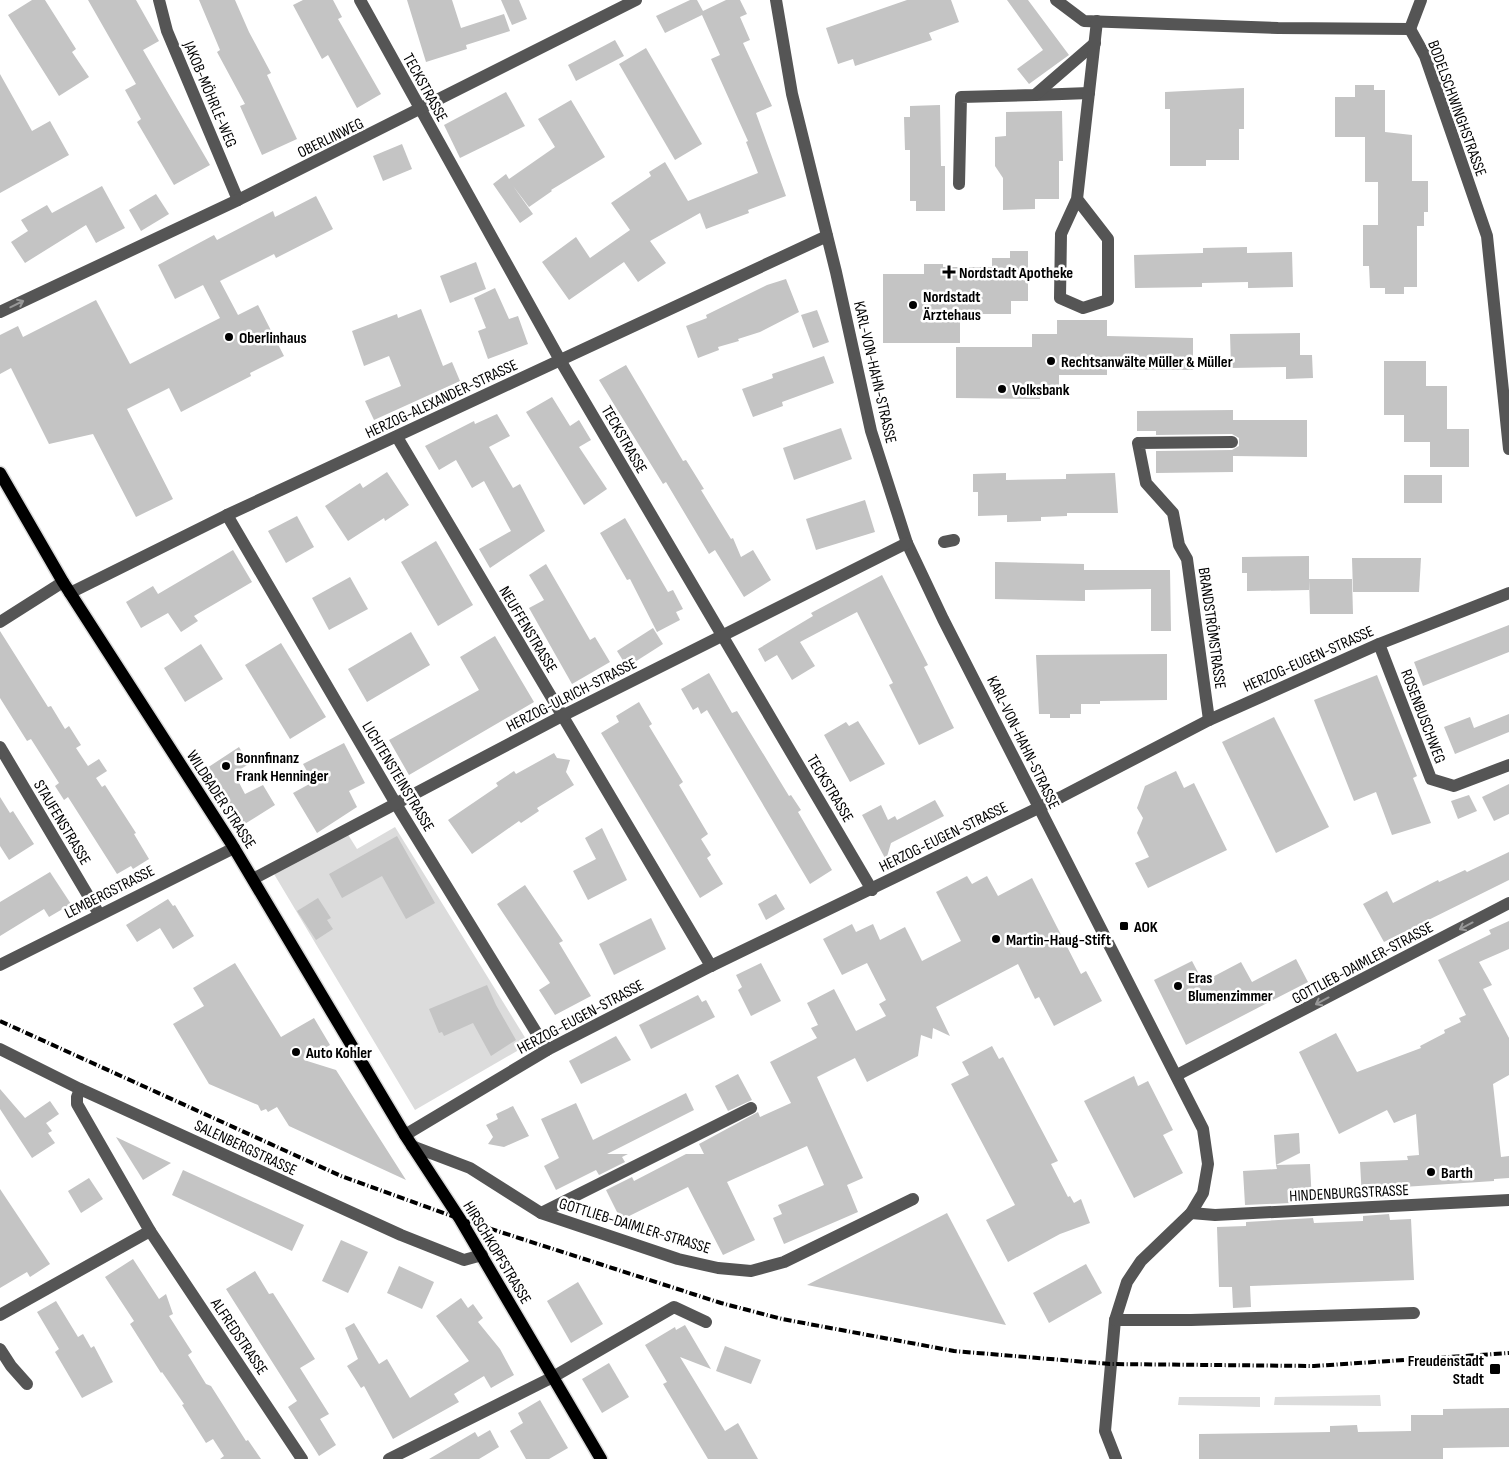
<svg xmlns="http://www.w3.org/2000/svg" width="1509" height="1459" font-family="'Sofia Sans Condensed',sans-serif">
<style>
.green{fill:#dcdcdc}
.building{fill:#c4c4c4}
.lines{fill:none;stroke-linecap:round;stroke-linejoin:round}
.major-casing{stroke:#dbdbdb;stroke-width:15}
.minor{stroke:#555;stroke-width:12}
.major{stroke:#000;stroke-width:12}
.rail{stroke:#000;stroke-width:4;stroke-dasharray:8 2.5 1 2.5;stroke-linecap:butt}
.oneway{stroke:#999}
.poi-dot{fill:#000;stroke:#fff;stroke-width:2}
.labels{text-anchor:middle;stroke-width:5;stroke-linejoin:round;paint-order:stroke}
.street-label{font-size:16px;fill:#000;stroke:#fff}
.poi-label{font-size:16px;font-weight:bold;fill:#000;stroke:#fff;text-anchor:start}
</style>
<rect width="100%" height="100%" fill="#fff"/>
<g class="green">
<polygon points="395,827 529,1044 415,1110 274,874 347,833 357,849"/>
<polygon points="1380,1395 1381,1406 1274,1405 1275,1397"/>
<polygon points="1179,1397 1260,1397 1260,1407 1178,1405"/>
</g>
<g class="building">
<polygon points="32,0 45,0 76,49 72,52 89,77 59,96 8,15"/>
<polygon points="88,0 136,0 159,41 143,50 210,165 174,185 137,122 141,119 125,90 136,84"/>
<polygon points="199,0 235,0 249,32 271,73 267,75 297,139 262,155 240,106 245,104 217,52 220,50"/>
<polygon points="303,0 333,0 342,17 338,19 381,94 357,108 328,55 322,59 293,5"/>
<polygon points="407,0 452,0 461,28 504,14 510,31 466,45 467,49 426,62"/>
<polygon points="501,0 519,0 527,19 512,25"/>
<polygon points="690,0 697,0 703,11 726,0 740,0 747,14 740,17 750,40 743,43 772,106 756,113 786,196 748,210 749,213 706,229 700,213 650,241 666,263 638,282 624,262 569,300 542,262 576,237 590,258 630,230 611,203 651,176 649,172 665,162 688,201 758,173 746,142 748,141 711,59 720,55 702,15 665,33 656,16"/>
<polygon points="907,0 951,0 959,22 929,33 932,40 855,66 853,59 838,64 826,28"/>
<polygon points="1007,0 1028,0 1069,55 1029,84 1017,69 1043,50"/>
<polygon points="615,40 624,56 576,81 568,65"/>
<polygon points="646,48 702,144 675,160 619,64"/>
<polygon points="0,74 32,131 50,121 69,155 0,193"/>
<polygon points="1355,85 1374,85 1374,90 1385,90 1385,132 1412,135 1412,181 1428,181 1428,212 1424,212 1424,226 1417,226 1417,287 1404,287 1404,294 1385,294 1385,288 1370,288 1369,266 1363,266 1363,225 1378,225 1378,182 1365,182 1365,137 1335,137 1335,97 1355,97"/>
<polygon points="1244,88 1244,129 1239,129 1239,160 1206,160 1206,166 1170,166 1170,109 1165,109 1165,92"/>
<polygon points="506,92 525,126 460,158 444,125"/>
<polygon points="571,100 605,157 551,190 552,191 529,207 513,186 533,214 520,223 493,184 506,174 509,179 555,147 538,119"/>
<polygon points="940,105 941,166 945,166 945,211 916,211 916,201 910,201 910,150 905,150 904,117 910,117 910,106"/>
<polygon points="1062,111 1063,161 1059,161 1059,199 1035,199 1035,209 1003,210 1003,178 995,166 995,137 1006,136 1006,112"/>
<polygon points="402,144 412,169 383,181 373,156"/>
<polygon points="102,186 125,228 96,243 86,225 25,263 11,242 28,231 21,220 47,205 52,213"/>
<polygon points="156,194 169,214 141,231 129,210"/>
<polygon points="316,196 333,229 276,258 274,254 220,281 238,315 258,305 284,356 250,373 251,376 181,412 169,388 127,409 173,499 136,517 93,434 49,444 11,368 0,374 0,335 18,326 23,337 96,300 130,364 220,318 203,285 175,299 158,265 214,235 217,240 273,211 275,217"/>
<polygon points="1247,247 1247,253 1292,252 1293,287 1248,288 1248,282 1202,283 1202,287 1135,288 1134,255 1203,253 1203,248"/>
<polygon points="1010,251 1028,251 1028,301 1011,301 1011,314 960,314 960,343 883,343 883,274 924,274 924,264 943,264 943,267 992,267 992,258 1010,258"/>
<polygon points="476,262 486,289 450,303 440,276"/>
<polygon points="786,279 799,312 760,332 738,339 739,341 718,347 719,350 698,358 686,326 707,318 706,315 767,285"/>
<polygon points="495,288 509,319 518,316 528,344 488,359 478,331 486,328 474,298"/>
<polygon points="421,309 443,366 452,362 460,381 374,420 365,401 401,386 389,356 364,366 352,331 397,314 398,318"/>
<polygon points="817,310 829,342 813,348 801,315"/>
<polygon points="1057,320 1107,320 1107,336 1193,338 1193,370 1107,369 1107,375 1059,375 1059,391 1040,391 1040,399 956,398 956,347 1032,347 1032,334 1057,334"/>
<polygon points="1300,333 1300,355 1312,355 1313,378 1286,379 1286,367 1231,368 1230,334"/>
<polygon points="824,356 834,383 782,402 783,406 753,417 742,389 773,378 772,374"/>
<polygon points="1384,361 1426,361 1426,386 1447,386 1447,429 1469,429 1469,467 1430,467 1430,442 1404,442 1404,415 1384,415"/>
<polygon points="626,365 683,461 686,460 704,489 701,490 731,539 733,538 741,557 753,550 771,580 744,597 715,550 709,554 666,482 663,484 599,380"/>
<polygon points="552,397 570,426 579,420 591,440 579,447 607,489 584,505 526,412"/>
<polygon points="1233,410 1233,420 1307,420 1307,457 1233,456 1233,472 1156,473 1156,451 1232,450 1239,446 1239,438 1232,434 1156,435 1156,431 1137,431 1137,411"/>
<polygon points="497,414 510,436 489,447 513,488 520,484 545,531 490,568 479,549 511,531 484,481 472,488 456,460 439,470 425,446 474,421 475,424"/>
<polygon points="841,428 852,459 794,480 783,448"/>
<polygon points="387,472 409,505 385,521 384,518 348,541 325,506 360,483 363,488"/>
<polygon points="1006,473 1006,480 1066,479 1066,474 1115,473 1118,513 1067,513 1067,516 1041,517 1041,521 1007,522 1007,515 978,516 978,492 973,492 973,474"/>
<rect x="1404" y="475" width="38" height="28"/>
<polygon points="865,500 875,532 816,550 806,519"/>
<polygon points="297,516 314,547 286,563 268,531"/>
<polygon points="625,518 668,592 673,590 683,609 676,612 680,620 657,632 630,579 627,580 600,533"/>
<polygon points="436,541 473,605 438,626 401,562"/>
<polygon points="233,550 252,582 194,616 198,621 181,632 168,613 141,628 126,602 153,586 158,594"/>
<polygon points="1309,556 1309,590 1247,591 1247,573 1242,573 1242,557"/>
<polygon points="1352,558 1421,558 1419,592 1353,592"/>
<polygon points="995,562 1084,564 1084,570 1170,570 1171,631 1151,631 1151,589 1085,590 1085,601 995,599"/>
<polygon points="546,564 590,640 595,637 610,662 572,684 529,608 544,600 529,575"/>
<polygon points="882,575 928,665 924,667 954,728 919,745 889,685 893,683 857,612 800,642 815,666 792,680 777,655 765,662 758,649 813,616 811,613"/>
<polygon points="350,577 368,609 329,630 312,598"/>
<polygon points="1309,579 1352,579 1353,614 1310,614"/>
<polygon points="1509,625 1509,652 1423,686 1414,662"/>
<polygon points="653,628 663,644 627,667 617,651"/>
<polygon points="0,631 48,707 51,706 65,729 69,726 81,745 76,748 88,766 99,759 107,771 96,778 102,787 105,785 136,833 134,834 149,859 133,869 131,866 117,874 68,797 64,800 55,786 59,783 31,739 27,741 0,698"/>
<polygon points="411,632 430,665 367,702 348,669"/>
<polygon points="495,636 534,702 409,775 389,740 479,690 460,657"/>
<polygon points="281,643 326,717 290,739 245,665"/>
<polygon points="201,644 223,679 185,702 164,668"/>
<polygon points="1167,654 1167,700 1100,701 1100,704 1081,704 1081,714 1070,714 1070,718 1050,718 1050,714 1039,714 1036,655"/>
<polygon points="709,673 732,713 737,711 789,796 791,795 801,810 798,812 832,870 810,884 707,710 701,714 698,707 693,710 681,689"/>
<polygon points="1377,675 1417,776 1413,778 1431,823 1392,835 1376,792 1354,801 1314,700"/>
<polygon points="639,702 652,724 649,726 683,782 679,785 708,834 701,839 711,855 707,858 723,884 700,898 601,733 619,722 616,716"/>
<polygon points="1509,714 1509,732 1455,754 1444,727 1470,717 1474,728"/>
<polygon points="1274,717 1329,827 1276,853 1222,742"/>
<polygon points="858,721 885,764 850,782 824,735 846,722 849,726"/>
<polygon points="344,743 365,783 349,791 357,807 317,833 293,793 313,782 303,764"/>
<polygon points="239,747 249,764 234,773 245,794 263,785 275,805 243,825 207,768"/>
<polygon points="554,753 557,758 570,760 566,772 574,785 537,808 539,811 521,823 519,821 472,854 448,820 498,786 496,783 514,771 516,774"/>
<polygon points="1176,771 1184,788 1194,783 1227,850 1148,888 1135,863 1149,857 1137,833 1143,818 1137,808 1145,786"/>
<polygon points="1509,784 1509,814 1494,821 1482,797"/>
<polygon points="1469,795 1477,811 1458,819 1451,801"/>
<polygon points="0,797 10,813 13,811 34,844 9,860 0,846"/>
<polygon points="935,800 944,816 891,843 886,860 862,815 881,805 888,820 895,816 897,820"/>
<polygon points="602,828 627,880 588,900 573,871 596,859 585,838"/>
<polygon points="397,836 435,903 406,919 382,876 342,898 329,874"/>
<polygon points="1509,852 1509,880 1384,942 1363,904 1387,891 1393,903 1438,880 1439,882 1465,870 1467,872"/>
<polygon points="50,872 71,904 49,917 44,909 0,936 0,902"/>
<polygon points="967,876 972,884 987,876 998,896 1032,878 1081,974 1086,971 1102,1001 1054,1026 1039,997 1035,999 1018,964 936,1007 950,1036 933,1028 932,1039 921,1035 918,1056 867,1082 855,1058 817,1077 863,1178 847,1185 858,1212 784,1244 773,1218 782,1214 778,1205 824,1185 807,1146 727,1182 755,1240 723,1255 688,1187 621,1220 606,1190 632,1177 634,1181 686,1154 704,1154 699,1144 758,1112 760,1117 791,1103 770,1062 817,1038 811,1028 818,1025 807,1003 834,989 856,1031 886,1016 879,1004 886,1000 867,963 842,975 823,939 852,924 856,932 873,924 880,940 905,927 922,961 961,941 936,892"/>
<polygon points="525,885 563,941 559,943 591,996 555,1015 539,990 550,983 497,904"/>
<polygon points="776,894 785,909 766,920 758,904"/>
<polygon points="318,898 331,918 327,920 333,929 316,940 297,911"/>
<polygon points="168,899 173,906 175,905 194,936 173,949 160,928 137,942 126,925"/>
<polygon points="651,918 666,949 614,975 599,944"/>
<polygon points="1509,921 1509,949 1479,962 1492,985 1483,989 1509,1038 1509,1075 1493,1084 1501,1157 1509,1156 1509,1178 1494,1179 1494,1181 1388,1188 1389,1198 1362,1199 1360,1162 1408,1160 1407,1156 1419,1155 1416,1114 1394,1123 1387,1110 1339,1134 1299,1052 1336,1033 1357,1072 1421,1048 1420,1046 1445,1033 1444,1030 1461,1022 1459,1018 1466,1015 1438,960 1491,934 1489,930"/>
<polygon points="1296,959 1308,982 1186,1045 1154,980 1192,961 1203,982 1241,962 1252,982"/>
<polygon points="235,963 281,1037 314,1018 330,1045 304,1060 336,1070 406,1180 289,1126 277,1107 268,1112 266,1109 261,1111 258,1105 209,1084 173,1024 204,1006 193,988"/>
<polygon points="761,963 781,1001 751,1016 738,990 742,987 736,975"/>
<polygon points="487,985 496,1005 516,1040 491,1056 473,1023 444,1036 442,1032 439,1033 429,1009"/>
<polygon points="698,995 702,1002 706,1000 715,1017 651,1049 639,1025"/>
<polygon points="616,1036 631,1060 581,1084 569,1061"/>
<polygon points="992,1046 999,1059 1003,1057 1058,1161 1051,1164 1068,1197 1070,1196 1074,1203 1081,1199 1090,1223 1060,1234 1008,1262 986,1220 1015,1205 951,1084 969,1075 962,1062"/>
<polygon points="738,1074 752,1100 728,1111 715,1086"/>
<polygon points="1134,1076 1138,1086 1148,1081 1173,1130 1163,1135 1183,1173 1134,1198 1084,1101"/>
<polygon points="0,1089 25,1118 50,1101 59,1114 46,1123 52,1131 48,1133 55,1143 32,1158 0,1109"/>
<polygon points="686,1093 694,1110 607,1154 628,1154 622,1157 625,1162 599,1175 596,1170 556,1190 544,1166 559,1158 541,1119 576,1103 593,1140"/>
<polygon points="513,1106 529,1136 504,1147 488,1144 493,1137 486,1125 498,1119 496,1114"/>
<polygon points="1299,1133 1300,1153 1276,1165 1274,1135"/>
<polygon points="116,1137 171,1163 143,1180"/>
<polygon points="1310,1164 1312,1202 1245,1205 1243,1171 1277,1169 1276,1165"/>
<polygon points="183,1170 304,1225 292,1251 172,1195"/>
<polygon points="89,1178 103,1199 81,1213 68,1191"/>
<polygon points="0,1189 50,1264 30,1277 27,1272 0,1288"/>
<polygon points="947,1213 1006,1325 807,1285"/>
<polygon points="1389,1214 1390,1220 1411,1219 1414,1280 1250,1286 1251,1307 1233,1308 1232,1287 1219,1287 1217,1227 1246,1226 1246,1222 1313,1218 1314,1223 1363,1221 1363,1216"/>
<polygon points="341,1240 368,1252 348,1293 322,1281"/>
<polygon points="133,1259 159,1299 166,1294 173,1314 169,1316 192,1352 188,1355 206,1384 211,1386 246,1441 248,1440 261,1459 220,1459 224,1456 213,1439 206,1443 182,1405 184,1404 162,1372 161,1373 130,1324 134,1321 105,1277"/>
<polygon points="1086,1264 1102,1293 1049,1323 1033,1293"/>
<polygon points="399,1266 434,1282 422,1309 387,1293"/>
<polygon points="255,1271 269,1294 273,1293 315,1359 300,1368 329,1414 320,1419 336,1445 319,1456 288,1407 297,1401 226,1289"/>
<polygon points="578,1282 603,1324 571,1343 547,1301"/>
<polygon points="461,1298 468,1308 473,1304 483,1318 478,1322 500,1349 514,1375 491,1388 484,1376 454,1394 459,1402 393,1439 364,1386 361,1388 347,1366 358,1359 345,1328 354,1323 379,1364 387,1359 410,1398 469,1361 436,1316"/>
<polygon points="56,1301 78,1337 83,1334 91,1348 94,1346 113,1382 82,1398 55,1352 59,1349 37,1312"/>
<polygon points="685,1325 711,1369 680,1357 725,1431 738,1423 758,1459 708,1459 663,1384 667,1382 645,1345 675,1327 676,1330"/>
<polygon points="725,1346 761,1360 751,1384 716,1371"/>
<polygon points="609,1363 629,1397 602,1413 582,1379"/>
<polygon points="540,1400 568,1448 549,1459 526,1459 510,1431 523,1423 518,1413"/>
<polygon points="1509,1408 1509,1447 1443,1448 1443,1459 1199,1459 1199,1434 1330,1432 1330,1426 1357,1425 1358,1432 1411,1431 1411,1415 1443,1415 1443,1409"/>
<polygon points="490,1430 499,1447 479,1459 429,1459 475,1432 478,1437"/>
</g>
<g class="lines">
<defs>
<polyline id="major" points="0,473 63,582 231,843 405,1135 460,1219 601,1459"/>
</defs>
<use href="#major" class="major-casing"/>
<g class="minor">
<polyline points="159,0 167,31 238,200"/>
<polyline points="360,0 560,360 872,890"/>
<polyline points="776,0 792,94 836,272 871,431 907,543 943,619 1203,1129 1208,1164 1203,1193 1191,1213 1141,1261 1127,1282 1115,1320 1105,1431 1116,1459"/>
<polyline points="1056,0 1084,21 1278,28 1410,29 1425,56 1487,236 1509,449"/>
<polyline points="1410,29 1421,0"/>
<polyline points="1035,95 1089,93"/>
<polyline points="959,184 961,97 1035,95 1095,43"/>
<polyline points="1077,199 1108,239 1108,300 1083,308 1060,298 1061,234 1077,199 1097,21"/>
<polyline points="0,312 238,200 636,0"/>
<polyline points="397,437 711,966"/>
<polyline points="227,515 396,804 547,1050"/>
<polyline points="944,542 954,540"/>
<polyline points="70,593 227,515 827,236"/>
<polyline points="0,622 63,582"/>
<polyline points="1379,644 1431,779 1454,786 1509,765"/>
<polyline points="1209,720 1187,559 1179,545 1173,513 1146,483 1138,443 1232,442"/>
<polyline points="0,747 99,914"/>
<polyline points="253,879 562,716 907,543"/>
<polyline points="0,965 234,848"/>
<polyline points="0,1049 80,1089 401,1235 464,1260 482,1255"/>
<polyline points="1177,1075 1509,903"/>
<polyline points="80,1089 77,1097 77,1104 150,1231 302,1459"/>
<polyline points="405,1135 547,1050 711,966 1061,797 1209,720 1379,644 1509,593"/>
<polyline points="412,1146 470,1168 541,1213 678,1259 718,1268 751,1271 784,1262 913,1199"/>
<polyline points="541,1213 751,1108"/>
<polyline points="1191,1213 1215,1215 1509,1200"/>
<polyline points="0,1315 150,1231"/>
<polyline points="1115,1320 1191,1320 1414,1313"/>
<polyline points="0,1349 11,1366 27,1384"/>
<polyline points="389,1459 553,1377 674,1307 706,1322"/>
</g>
<use href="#major" class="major"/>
<polyline class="rail" points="0,1021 341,1176 460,1219 721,1303 782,1319 954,1351 1110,1364 1314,1366 1509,1353"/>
</g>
<defs><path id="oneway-shaft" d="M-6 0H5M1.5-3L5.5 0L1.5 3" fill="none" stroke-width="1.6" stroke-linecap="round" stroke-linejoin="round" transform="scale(1.25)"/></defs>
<g class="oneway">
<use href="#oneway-shaft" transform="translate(17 304) rotate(-26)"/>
<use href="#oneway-shaft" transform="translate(1466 926) rotate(152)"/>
<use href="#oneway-shaft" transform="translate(1322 1001) rotate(152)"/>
</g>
<g class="poi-dot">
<path d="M946.5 264.5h5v5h5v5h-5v5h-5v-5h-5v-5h5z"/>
<circle cx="913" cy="305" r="5"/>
<circle cx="229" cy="337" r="5"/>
<circle cx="1051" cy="361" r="5"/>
<circle cx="1002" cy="389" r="5"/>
<circle cx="226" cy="766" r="5"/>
<rect x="1119" y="921" width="10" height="10" rx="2.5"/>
<circle cx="996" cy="939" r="5"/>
<circle cx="1178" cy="986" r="5"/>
<circle cx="296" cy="1052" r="5"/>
<circle cx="1431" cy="1172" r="5"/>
<rect x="1489" y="1363" width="12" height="12" rx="2.5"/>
</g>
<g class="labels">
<g class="street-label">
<text transform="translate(426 87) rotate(61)" y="6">TECKSTRASSE</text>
<text transform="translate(211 94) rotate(67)" y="6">JAKOB-MÖHRLE-WEG</text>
<text transform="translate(1458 108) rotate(70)" y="6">BODELSCHWINGHSTRASSE</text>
<text transform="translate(330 137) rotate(-26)" y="6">OBERLINWEG</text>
<text transform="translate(876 372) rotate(77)" y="6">KARL-VON-HAHN-STRASSE</text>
<text transform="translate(441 398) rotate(-25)" y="6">HERZOG-ALEXANDER-STRASSE</text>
<text transform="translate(625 439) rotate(60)" y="6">TECKSTRASSE</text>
<text transform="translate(1213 628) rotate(82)" y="6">BRANDSTRÖMSTRASSE</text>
<text transform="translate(529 629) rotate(59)" y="6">NEUFFENSTRASSE</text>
<text transform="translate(1308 658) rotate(-24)" y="6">HERZOG-EUGEN-STRASSE</text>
<text transform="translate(571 694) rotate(-27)" y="6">HERZOG-ULRICH-STRASSE</text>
<text transform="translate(1424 716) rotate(69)" y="6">ROSENBUSCHWEG</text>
<text transform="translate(1024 742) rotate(64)" y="6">KARL-VON-HAHN-STRASSE</text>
<text transform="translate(399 776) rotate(59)" y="6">LICHTENSTEINSTRASSE</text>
<text transform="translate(831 788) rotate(59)" y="6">TECKSTRASSE</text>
<text transform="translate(222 799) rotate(57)" y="6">WILDBADER STRASSE</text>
<text transform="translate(63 822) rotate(59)" y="6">STAUFENSTRASSE</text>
<text transform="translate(943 836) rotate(-26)" y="6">HERZOG-EUGEN-STRASSE</text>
<text transform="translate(109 891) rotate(-27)" y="6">LEMBERGSTRASSE</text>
<text transform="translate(1362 962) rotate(-28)" y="6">GOTTLIEB-DAIMLER-STRASSE</text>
<text transform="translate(580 1016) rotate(-28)" y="6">HERZOG-EUGEN-STRASSE</text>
<text transform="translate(246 1147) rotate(25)" y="6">SALENBERGSTRASSE</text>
<text transform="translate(1349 1192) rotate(-3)" y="6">HINDENBURGSTRASSE</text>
<text transform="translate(635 1225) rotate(17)" y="6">GOTTLIEB-DAIMLER-STRASSE</text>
<text transform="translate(498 1252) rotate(59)" y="6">HIRSCHKOPFSTRASSE</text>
<text transform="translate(240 1336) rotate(56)" y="6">ALFREDSTRASSE</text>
</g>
<g class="poi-label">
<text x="959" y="278">Nordstadt Apotheke</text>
<text x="923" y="302">Nordstadt<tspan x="923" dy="18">Ärztehaus</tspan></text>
<text x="239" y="343">Oberlinhaus</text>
<text x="1061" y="367">Rechtsanwälte Müller &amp; Müller</text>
<text x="1012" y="395">Volksbank</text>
<text x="236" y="763">Bonnfinanz<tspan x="236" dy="18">Frank Henninger</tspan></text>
<text x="1134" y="932">AOK</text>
<text x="1006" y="945">Martin-Haug-Stift</text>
<text x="1188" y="983">Eras<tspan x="1188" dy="18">Blumenzimmer</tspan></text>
<text x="306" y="1058">Auto Kohler</text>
<text x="1441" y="1178">Barth</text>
<text x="1484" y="1366" text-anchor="end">Freudenstadt<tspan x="1484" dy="18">Stadt</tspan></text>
</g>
</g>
</svg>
